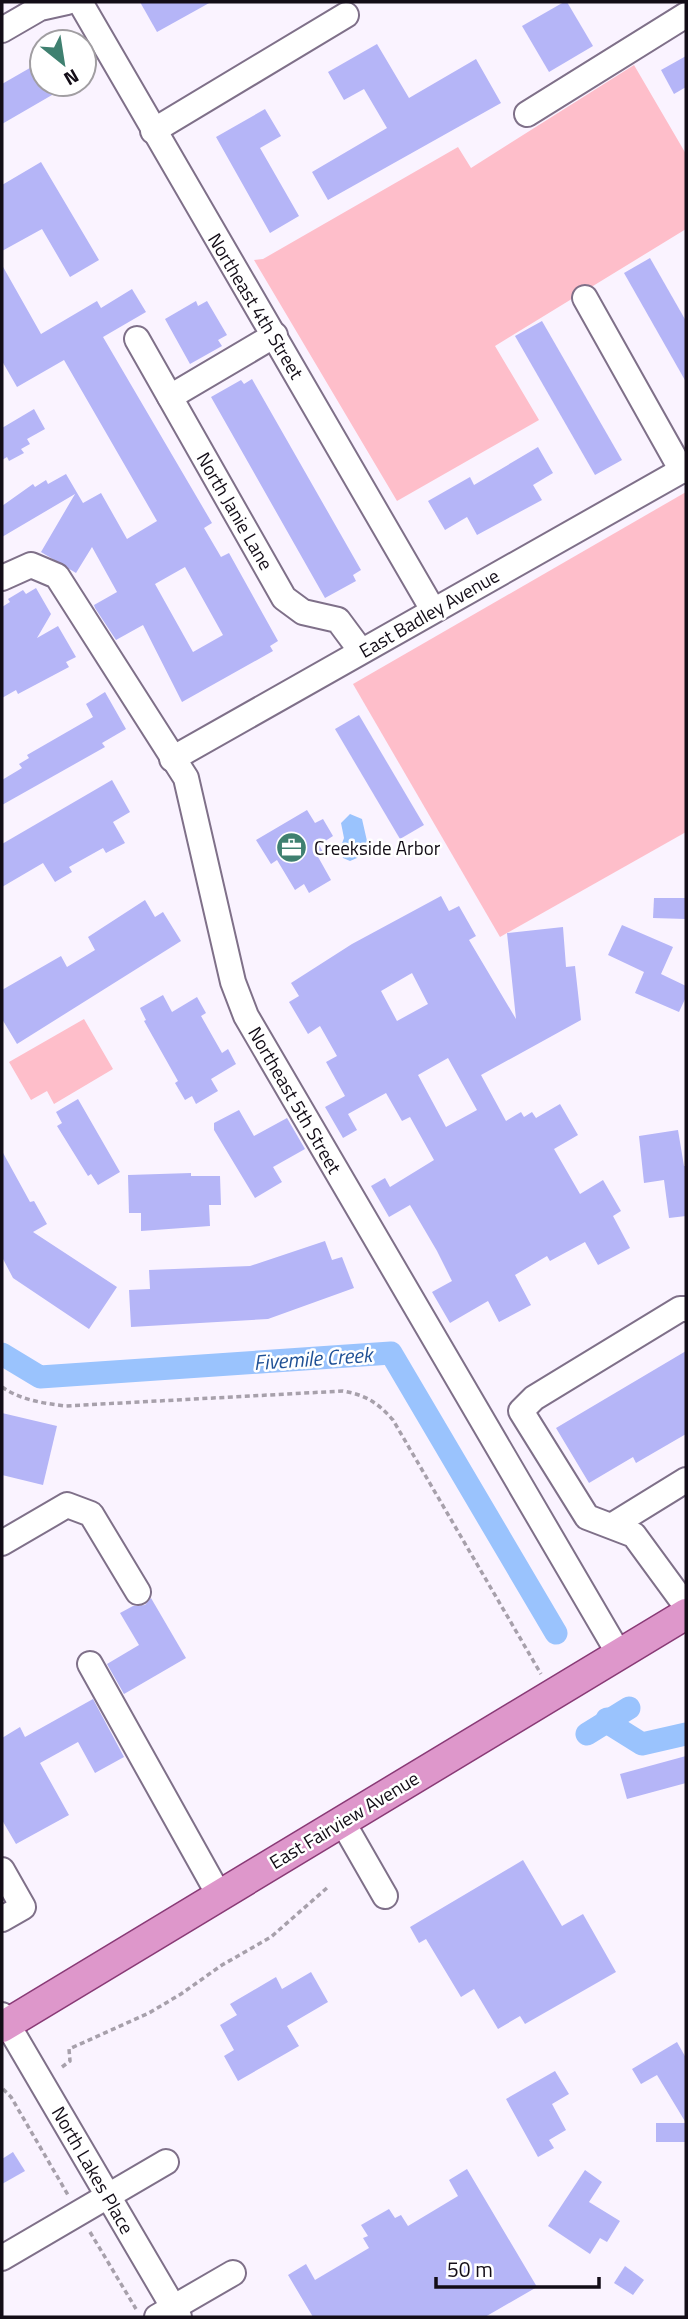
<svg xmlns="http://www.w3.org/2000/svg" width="688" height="2319" font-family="'Titillium Web',sans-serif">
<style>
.green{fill:#febeca}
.water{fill:#9ac3fd}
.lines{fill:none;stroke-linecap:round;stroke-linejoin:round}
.canal{stroke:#9ac3fd;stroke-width:23}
.building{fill:#b5b5f7;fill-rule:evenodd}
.minor-casing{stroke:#7f7089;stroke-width:28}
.major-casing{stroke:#893a76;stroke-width:33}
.path{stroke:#a7a0ab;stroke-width:3.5;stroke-dasharray:5 3.5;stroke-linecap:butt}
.minor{stroke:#fff;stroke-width:24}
.major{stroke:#de97cb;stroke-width:30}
.labels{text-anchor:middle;stroke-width:5;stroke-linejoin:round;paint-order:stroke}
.street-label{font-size:19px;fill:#130d17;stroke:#fff}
.poi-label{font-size:19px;fill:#130d17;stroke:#fff;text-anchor:start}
.water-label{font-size:21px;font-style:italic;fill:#205196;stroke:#fff}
</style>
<rect width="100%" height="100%" fill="#faf3ff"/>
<g class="green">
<polygon points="634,65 686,154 686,229 495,346 539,420 397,501 254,260 263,259 458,147 471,168"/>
<polygon points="686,492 686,832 500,937 353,684"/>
<polygon points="84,1019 113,1069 54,1104 47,1091 31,1100 9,1062"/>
</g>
<polygon class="water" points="350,814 362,819 367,841 357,858 350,861 343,858 340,849 344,838 341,823"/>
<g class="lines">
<g class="canal">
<polyline points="2,1354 40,1377 391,1353 556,1633"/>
<polyline points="607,1719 610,1724 642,1744 686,1734"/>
<polyline points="587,1734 629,1708"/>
</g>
</g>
<g class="building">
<polygon points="140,2 211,2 157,32"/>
<polygon points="564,2 567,2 593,46 549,72 522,26"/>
<polygon points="377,44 409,98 476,59 501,103 328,200 312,172 387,128 364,89 344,100 328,72"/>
<polygon points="686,56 686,87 674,94 661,70"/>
<polygon points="42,61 42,84 71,84 2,124 2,84"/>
<polygon points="265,109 281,136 260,148 299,216 270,233 216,137"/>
<polygon points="41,162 99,260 70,277 42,229 2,251 2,185"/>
<polygon points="650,258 686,321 686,382 624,273"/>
<path d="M2,265L41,334L97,301L101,308L132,289L146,312L103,337L212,523L204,528L221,557L229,553L278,641L270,646L273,651L182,702L143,625L116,640L95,608L94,605L117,592L92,547L76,573L41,552L75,494L2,537V506L33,484L35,487L46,480L48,484L66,474L83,503L101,493L127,539L157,521L64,360L17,387L2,361ZM185,567L223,635L193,652L155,584Z"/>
<polygon points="196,301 198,306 207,301 227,335 218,340 222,346 190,364 165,319"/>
<polygon points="542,321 622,460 595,475 515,336"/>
<polygon points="252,379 361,570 353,575 356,581 325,598 211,397 241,380 244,384"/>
<polygon points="34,409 45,429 27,439 30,444 21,449 24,453 9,461 7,457 2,460 2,428"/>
<polygon points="538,447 553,473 533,485 542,500 477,535 467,517 445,530 428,501 470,477 474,485"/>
<polygon points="36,588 51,614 37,638 58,626 76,657 66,662 69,667 18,694 16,690 2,698 2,607 10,602 8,599 23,590 26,594"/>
<polygon points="105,692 126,729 102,743 105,747 2,805 2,780 22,768 19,764 29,758 27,755 93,717 86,704"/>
<polygon points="359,715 424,825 400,839 335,729"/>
<polygon points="112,780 130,812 113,822 125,843 106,853 103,848 69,867 72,872 55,882 43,863 2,887 2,844"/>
<polygon points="307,810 315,823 323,819 333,836 319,845 323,852 317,855 331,880 309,893 304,884 295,890 277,860 271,864 256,840"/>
<path d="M441,896L449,911L459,906L476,936L469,940L516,1019L507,933L563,927L566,967L575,966L581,1020L481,1075L506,1121L521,1112L524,1117L532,1112L536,1118L560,1104L578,1135L554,1149L580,1194L603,1180L621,1211L613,1216L630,1248L598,1265L585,1242L550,1261L547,1256L515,1275L531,1305L499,1322L488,1301L450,1323L432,1292L452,1281L437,1251L410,1205L389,1217L371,1186L385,1178L390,1187L434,1160L410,1117L402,1121L386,1093L348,1114L357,1130L343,1138L325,1107L345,1096L326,1062L337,1056L320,1026L308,1034L289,1002L299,996L291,983L352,944ZM412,973L428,1004L397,1021L381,991ZM448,1058L477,1110L446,1127L418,1075Z"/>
<polygon points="654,898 686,898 686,919 653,918"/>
<polygon points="145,900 155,917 163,912 181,941 17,1044 2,1019 2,990 61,956 67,967 95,950 88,937"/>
<polygon points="622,925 673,947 661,974 686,986 686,997 679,1012 635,993 644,972 608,955"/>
<polygon points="163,995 172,1012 197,997 206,1013 201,1016 222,1053 228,1049 236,1064 211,1079 218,1091 196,1104 192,1096 185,1100 175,1083 178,1081 144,1021 146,1020 140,1008"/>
<polygon points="78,1099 120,1172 98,1185 91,1174 88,1176 57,1126 62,1123 56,1112"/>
<polygon points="239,1110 254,1136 287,1118 305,1149 273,1167 282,1182 255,1198 214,1130 214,1123"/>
<polygon points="678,1130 684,1166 686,1166 686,1216 669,1218 664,1180 644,1183 639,1136"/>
<polygon points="2,1151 30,1202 34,1201 47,1224 33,1232 117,1287 89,1329 13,1278 2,1257"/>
<polygon points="191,1173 191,1176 220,1176 221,1205 209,1205 210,1226 141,1231 141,1213 129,1213 128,1175"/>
<polygon points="325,1241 332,1260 342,1257 354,1288 268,1319 131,1327 129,1290 150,1289 149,1270 250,1266"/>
<polygon points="686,1351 686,1434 636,1463 633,1457 589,1483 556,1428"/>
<polygon points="2,1413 57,1426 43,1485 2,1475"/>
<polygon points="151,1598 186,1658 124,1694 107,1664 139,1645 120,1613 133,1606 145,1605"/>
<polygon points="93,1699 124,1757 95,1773 78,1742 40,1763 69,1815 16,1844 2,1820 2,1738 20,1727 25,1737"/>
<polygon points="686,1756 686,1783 627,1799 620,1774"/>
<polygon points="523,1860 562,1926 583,1914 616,1972 525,2024 520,2016 498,2029 474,1989 461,1997 426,1939 419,1943 410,1927"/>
<polygon points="311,1972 328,2002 287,2026 299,2046 238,2081 224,2056 234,2050 220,2025 237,2015 230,2004 276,1977 282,1989"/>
<polygon points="677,2042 686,2058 686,2142 656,2142 656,2123 686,2123 657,2075 641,2084 632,2069"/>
<polygon points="555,2071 569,2094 552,2104 566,2130 549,2140 554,2148 538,2157 506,2099"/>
<polygon points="13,2152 25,2171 2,2184 2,2159"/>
<polygon points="467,2169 537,2287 485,2317 313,2317 288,2275 306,2264 315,2280 369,2248 363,2238 368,2236 361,2225 389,2209 395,2218 401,2215 408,2226 458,2196 449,2180"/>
<polygon points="585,2170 602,2182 589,2202 620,2221 607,2242 600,2238 590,2254 548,2226"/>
<polygon points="625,2266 644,2280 633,2295 614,2283"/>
</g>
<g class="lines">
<defs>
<g id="minor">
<polyline points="80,2 433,610"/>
<polyline points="2,30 40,8 67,2"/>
<polyline points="527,114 686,15"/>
<polyline points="153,131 346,15"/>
<polyline points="585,298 682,471"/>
<polyline points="137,339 284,598 303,612 338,620 361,651"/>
<polyline points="170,397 275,335"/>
<polyline points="2,578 31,565 57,576 186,778 233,982 246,1016 619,1654"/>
<polyline points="172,759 686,468"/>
<polyline points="686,1309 680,1309 534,1398 521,1411 587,1517 634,1535 686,1606"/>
<polyline points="613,1525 686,1480"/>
<polyline points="2,1543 67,1505 91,1514 138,1592"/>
<polyline points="90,1664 219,1895"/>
<polyline points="342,1821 385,1896"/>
<polyline points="2,1870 23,1907 2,1919"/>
<polyline points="2,2015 179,2317"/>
<polyline points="2,2258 166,2162"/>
<polyline points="157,2317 233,2273"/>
</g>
<polyline id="major" points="2,2027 686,1614"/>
</defs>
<use href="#minor" class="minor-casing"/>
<use href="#major" class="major-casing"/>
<g class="path">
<path d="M2,1387C21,1400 42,1403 65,1406L343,1391C366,1395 378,1403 393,1420L541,1674"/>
<polyline points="62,2067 70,2061 69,2049 149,2013 181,1994 222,1965 271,1937 328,1887"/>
<polyline points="3,2089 11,2097 68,2195"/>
<polyline points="90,2232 136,2309"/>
</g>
<use href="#minor" class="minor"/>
<use href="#major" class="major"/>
</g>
<defs>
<symbol id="office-disc" viewBox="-11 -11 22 22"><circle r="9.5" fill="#3f8070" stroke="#fff"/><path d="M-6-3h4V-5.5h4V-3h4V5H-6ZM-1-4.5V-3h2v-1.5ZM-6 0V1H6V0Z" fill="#fff"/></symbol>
</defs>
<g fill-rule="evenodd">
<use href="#office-disc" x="274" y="830" width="35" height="35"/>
</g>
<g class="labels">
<g class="street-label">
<text transform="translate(256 306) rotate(59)" y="7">Northeast 4th Street</text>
<text transform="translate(235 511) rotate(60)" y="7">North Janie Lane</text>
<text transform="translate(429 613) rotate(-30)" y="7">East Badley Avenue</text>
<text transform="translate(295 1100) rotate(60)" y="7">Northeast 5th Street</text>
<text transform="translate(344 1820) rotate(-31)" y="7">East Fairview Avenue</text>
<text transform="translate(93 2170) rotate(60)" y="7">North Lakes Place</text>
</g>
<g class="poi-label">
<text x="314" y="855">Creekside Arbor</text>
</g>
<g class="water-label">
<text transform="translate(313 1359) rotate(-4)" y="7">Fivemile Creek</text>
</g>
</g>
<rect width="688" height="2319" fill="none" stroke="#130d17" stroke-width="7"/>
<g transform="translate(63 63) rotate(150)"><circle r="33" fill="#ffffff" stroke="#a19ea2" stroke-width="2"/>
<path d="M0-5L12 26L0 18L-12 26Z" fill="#3f8070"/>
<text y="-10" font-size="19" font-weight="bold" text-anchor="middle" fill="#130d17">N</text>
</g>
<path d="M436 2277v10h163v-10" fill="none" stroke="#130d17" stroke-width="3.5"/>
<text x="447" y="2277" font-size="21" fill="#130d17" stroke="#ffffff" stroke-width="5" paint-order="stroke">50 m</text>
</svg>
